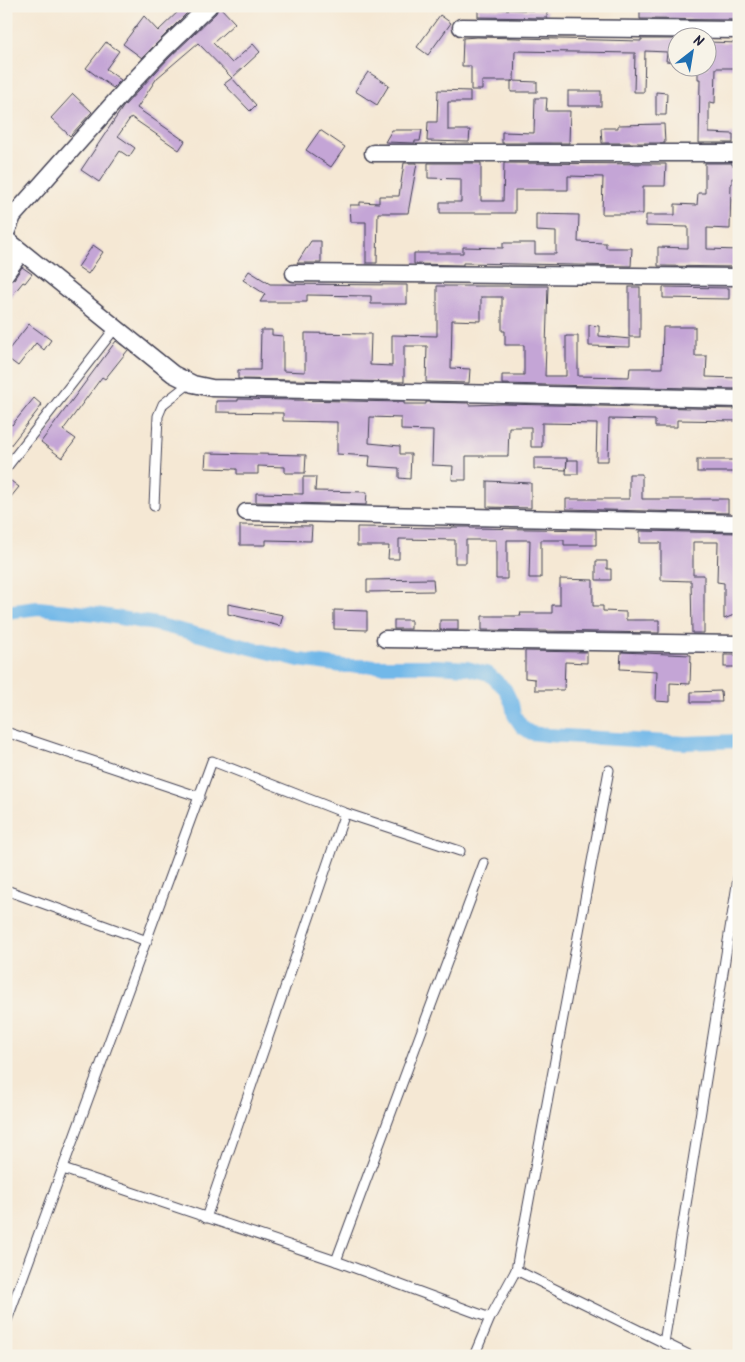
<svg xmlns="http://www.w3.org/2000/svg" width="745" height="1362" font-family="Kalam,sans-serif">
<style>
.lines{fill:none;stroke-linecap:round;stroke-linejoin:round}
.canal{stroke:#71b8e9;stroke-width:14}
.building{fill:#c4a5d6}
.lane-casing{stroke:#424052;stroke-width:11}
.street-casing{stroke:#424052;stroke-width:19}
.lane{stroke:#fff;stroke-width:9}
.street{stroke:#fff;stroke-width:16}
</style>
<rect width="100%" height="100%" fill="#f7f3e8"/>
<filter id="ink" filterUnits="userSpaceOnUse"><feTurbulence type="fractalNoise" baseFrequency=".02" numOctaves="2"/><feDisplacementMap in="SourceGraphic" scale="10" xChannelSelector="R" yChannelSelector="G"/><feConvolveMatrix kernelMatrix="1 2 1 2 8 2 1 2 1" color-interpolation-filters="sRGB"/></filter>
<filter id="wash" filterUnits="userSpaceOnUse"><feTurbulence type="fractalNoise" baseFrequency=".0096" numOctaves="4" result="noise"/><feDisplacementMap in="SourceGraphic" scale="20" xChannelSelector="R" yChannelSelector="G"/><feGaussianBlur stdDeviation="1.12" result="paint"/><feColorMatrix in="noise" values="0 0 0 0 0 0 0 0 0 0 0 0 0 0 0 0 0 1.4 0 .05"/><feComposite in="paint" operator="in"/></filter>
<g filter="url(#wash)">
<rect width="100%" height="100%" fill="#f5e8d4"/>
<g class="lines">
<polyline class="canal" points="6,612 38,608 96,614 156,624 299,660 343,666 435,666 467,668 489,674 505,689 512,704 514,715 522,727 531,733 547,735 685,743 739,741"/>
</g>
<g id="blocks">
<g class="building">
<polygon points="184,6 194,6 142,58 123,44 144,16 158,31"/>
<polygon points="219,6 235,23 213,43 232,63 253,44 260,52 232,78 198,43 157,78 137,108 185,141 179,150 131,117 118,136 135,148 129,157 120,151 99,182 81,170 123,107 169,58 216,13"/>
<polygon points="666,6 709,8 709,6 739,6 739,20 640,19 640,11 666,11"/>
<polygon points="478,8 547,11 547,18 478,17"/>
<polygon points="440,15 451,23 428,55 417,47"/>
<polygon points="477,37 641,41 641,39 678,39 678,62 666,61 667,52 645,51 644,92 634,92 635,53 515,51 514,81 537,82 537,92 511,92 511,81 513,81 482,81 482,90 471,90 471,66 462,66 463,38"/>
<polygon points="106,42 119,51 106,69 121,80 113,88 86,68"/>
<polygon points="708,42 739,43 739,68 716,68 715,103 709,102 709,133 733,134 733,143 699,143 700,79 698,79 698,68 708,68"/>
<polygon points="368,72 389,85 377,105 355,91"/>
<polygon points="232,78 256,105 250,111 224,84"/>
<polygon points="438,90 470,91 470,102 448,102 448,130 470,130 469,142 427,141 428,122 437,122"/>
<rect x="568" y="91" width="33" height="15"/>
<polygon points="656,92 667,93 666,115 656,115"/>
<polygon points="73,94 92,112 70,136 51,118"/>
<polygon points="535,98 547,98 546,111 570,111 569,143 502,143 502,132 534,133"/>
<polygon points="664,124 665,143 602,143 601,128 618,128 618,125"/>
<polygon points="320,130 345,147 331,167 306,150"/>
<polygon points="392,130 422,130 420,141 415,141 415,143 385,142"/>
<polygon points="404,163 417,163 408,213 378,213 377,263 366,263 366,222 351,222 350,205 360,205 360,202 379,203 379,196 399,196"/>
<polygon points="428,163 481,163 481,201 503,201 504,163 666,164 665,186 643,186 643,214 602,214 603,177 568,176 568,190 515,190 515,213 440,213 440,202 461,202 461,179 428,178"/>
<polygon points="705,163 732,163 732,165 739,165 739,178 732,178 732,184 731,184 730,229 707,228 707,249 739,250 739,267 658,266 658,247 688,248 688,227 646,226 646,215 675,215 675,204 697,205 698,193 705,193"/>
<polygon points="536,214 579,215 578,242 606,243 606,248 632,248 631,266 463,263 463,265 414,264 414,253 463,253 463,247 503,248 503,243 535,243 535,254 556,254 556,232 536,231"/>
<polygon points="311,241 321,241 321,263 297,263"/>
<polygon points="93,245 103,252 88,274 78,267"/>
<polygon points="22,267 32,274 25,283 23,282 6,303 6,283 14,279"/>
<polygon points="249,271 270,284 407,285 407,304 371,304 371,296 307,295 307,302 260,302 265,294 243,280"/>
<polygon points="437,286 548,286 545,376 566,376 566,336 578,336 578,376 629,377 630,368 662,368 663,327 695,327 695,356 707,356 706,377 739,378 739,389 502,384 502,375 524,375 524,345 505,345 505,331 502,331 502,297 481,297 481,321 452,320 451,368 470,369 469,383 426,382 427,346 404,346 404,382 238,379 238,370 260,370 261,330 272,330 272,335 283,336 283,371 305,372 305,333 371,334 370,365 392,366 392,335 437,336"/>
<rect x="629" y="287" width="11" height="50"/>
<polygon points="663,287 729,288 729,299 663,298"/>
<polygon points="29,324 51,340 44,350 36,343 18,366 6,357 6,353"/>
<polygon points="589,325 599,326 599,336 630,339 630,347 589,346"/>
<polygon points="116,341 128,350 105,379 102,377 63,430 76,439 62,458 41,442"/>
<polygon points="34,398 42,405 6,451 6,421 12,425"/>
<polygon points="238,399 404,402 404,404 426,404 426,402 469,403 469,405 502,404 739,409 739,421 677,420 677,427 655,427 655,420 609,419 608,461 596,461 597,424 542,423 542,447 531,447 531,427 509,427 508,456 466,456 466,480 452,480 453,466 432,465 433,431 401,430 401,418 370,417 369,443 400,446 400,454 411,454 410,479 399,478 399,468 369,466 370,456 337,454 337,422 283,421 283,413 216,412 216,401 238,401"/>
<polygon points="206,453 306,455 305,473 285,473 285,467 258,466 258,474 237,474 237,469 205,468"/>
<polygon points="534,458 567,458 566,470 534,469"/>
<polygon points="567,460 578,460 578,474 566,474"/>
<rect x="697" y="460" width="42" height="12"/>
<polygon points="629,474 642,474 642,499 728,499 728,513 566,509 566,499 629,499"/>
<polygon points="303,477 316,477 315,491 367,492 366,505 256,502 256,493 303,494"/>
<polygon points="11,481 19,487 6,503 6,487"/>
<polygon points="487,481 531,483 531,508 487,507"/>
<polygon points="240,525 312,526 311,541 266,540 266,545 240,545"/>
<polygon points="357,527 452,528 452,527 470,527 470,528 596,530 596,545 564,545 564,540 541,540 541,578 529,578 530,540 507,540 507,579 496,579 496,540 466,540 466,563 455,563 455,540 399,539 399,559 388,559 389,546 357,546"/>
<polygon points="640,531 737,533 736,571 739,571 739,602 736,602 736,611 734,615 724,619 724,583 717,582 718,542 693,542 693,575 704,575 704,633 692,633 691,581 661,580 661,543 640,543"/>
<polygon points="596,561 607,561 607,569 611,569 611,580 596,580"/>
<polygon points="433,579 434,591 367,592 367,580"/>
<polygon points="560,579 593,580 593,606 603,606 603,611 626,612 626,620 659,620 659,633 482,630 482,616 521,616 520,613 552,613 552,605 560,605"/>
<polygon points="228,604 283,615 280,626 228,614"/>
<polygon points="334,610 367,611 367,630 334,629"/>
<rect x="394" y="620" width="17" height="9"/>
<rect x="440" y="620" width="18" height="10"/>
<polygon points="525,651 587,652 587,663 565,662 564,690 535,690 535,679 525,678"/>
<polygon points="621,652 691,655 690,684 670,683 670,702 656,701 657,671 620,669"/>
<rect x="724" y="655" width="15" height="12"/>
<polygon points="721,691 722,702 691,702 691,692"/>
</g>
</g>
</g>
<g filter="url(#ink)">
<use href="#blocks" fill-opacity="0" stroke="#424052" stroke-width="1"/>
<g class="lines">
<defs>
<g id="lane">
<polyline points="6,468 116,327"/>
<polyline points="154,506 158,416 163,404 190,383"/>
<polyline points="6,732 200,797"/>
<polyline points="6,890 147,941"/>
<polyline points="63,1169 336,1261 490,1318"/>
<polyline points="206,1218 345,813"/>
<polyline points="336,1261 484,863"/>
<polyline points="516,1270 691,1356"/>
<polyline points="6,1323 212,761 345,813 460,851"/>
<polyline points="664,1343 739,872"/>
<polyline points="474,1356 490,1318 516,1270 609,770"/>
</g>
<g id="street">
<polyline points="461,27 739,30"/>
<polyline points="373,153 739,153"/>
<polyline points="6,233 13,216 126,89 162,51 209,6"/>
<polyline points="6,239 173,374 193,384 212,388 739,399"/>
<polyline points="6,273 21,252"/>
<polyline points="294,273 739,277"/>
<polyline points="246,512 739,523"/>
<polyline points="385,639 739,644"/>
</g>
</defs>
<use href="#lane" class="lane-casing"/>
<use href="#street" class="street-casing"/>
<use href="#lane" class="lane"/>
<use href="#street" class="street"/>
</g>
</g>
<rect width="745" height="1362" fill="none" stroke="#f7f3e8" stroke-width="25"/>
<g transform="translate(692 52) rotate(31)"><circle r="24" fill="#f7f3e8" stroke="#a29fa3"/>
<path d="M0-4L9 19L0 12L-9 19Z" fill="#1f6fb2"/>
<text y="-8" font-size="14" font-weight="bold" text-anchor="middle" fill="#22223b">N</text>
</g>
</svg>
